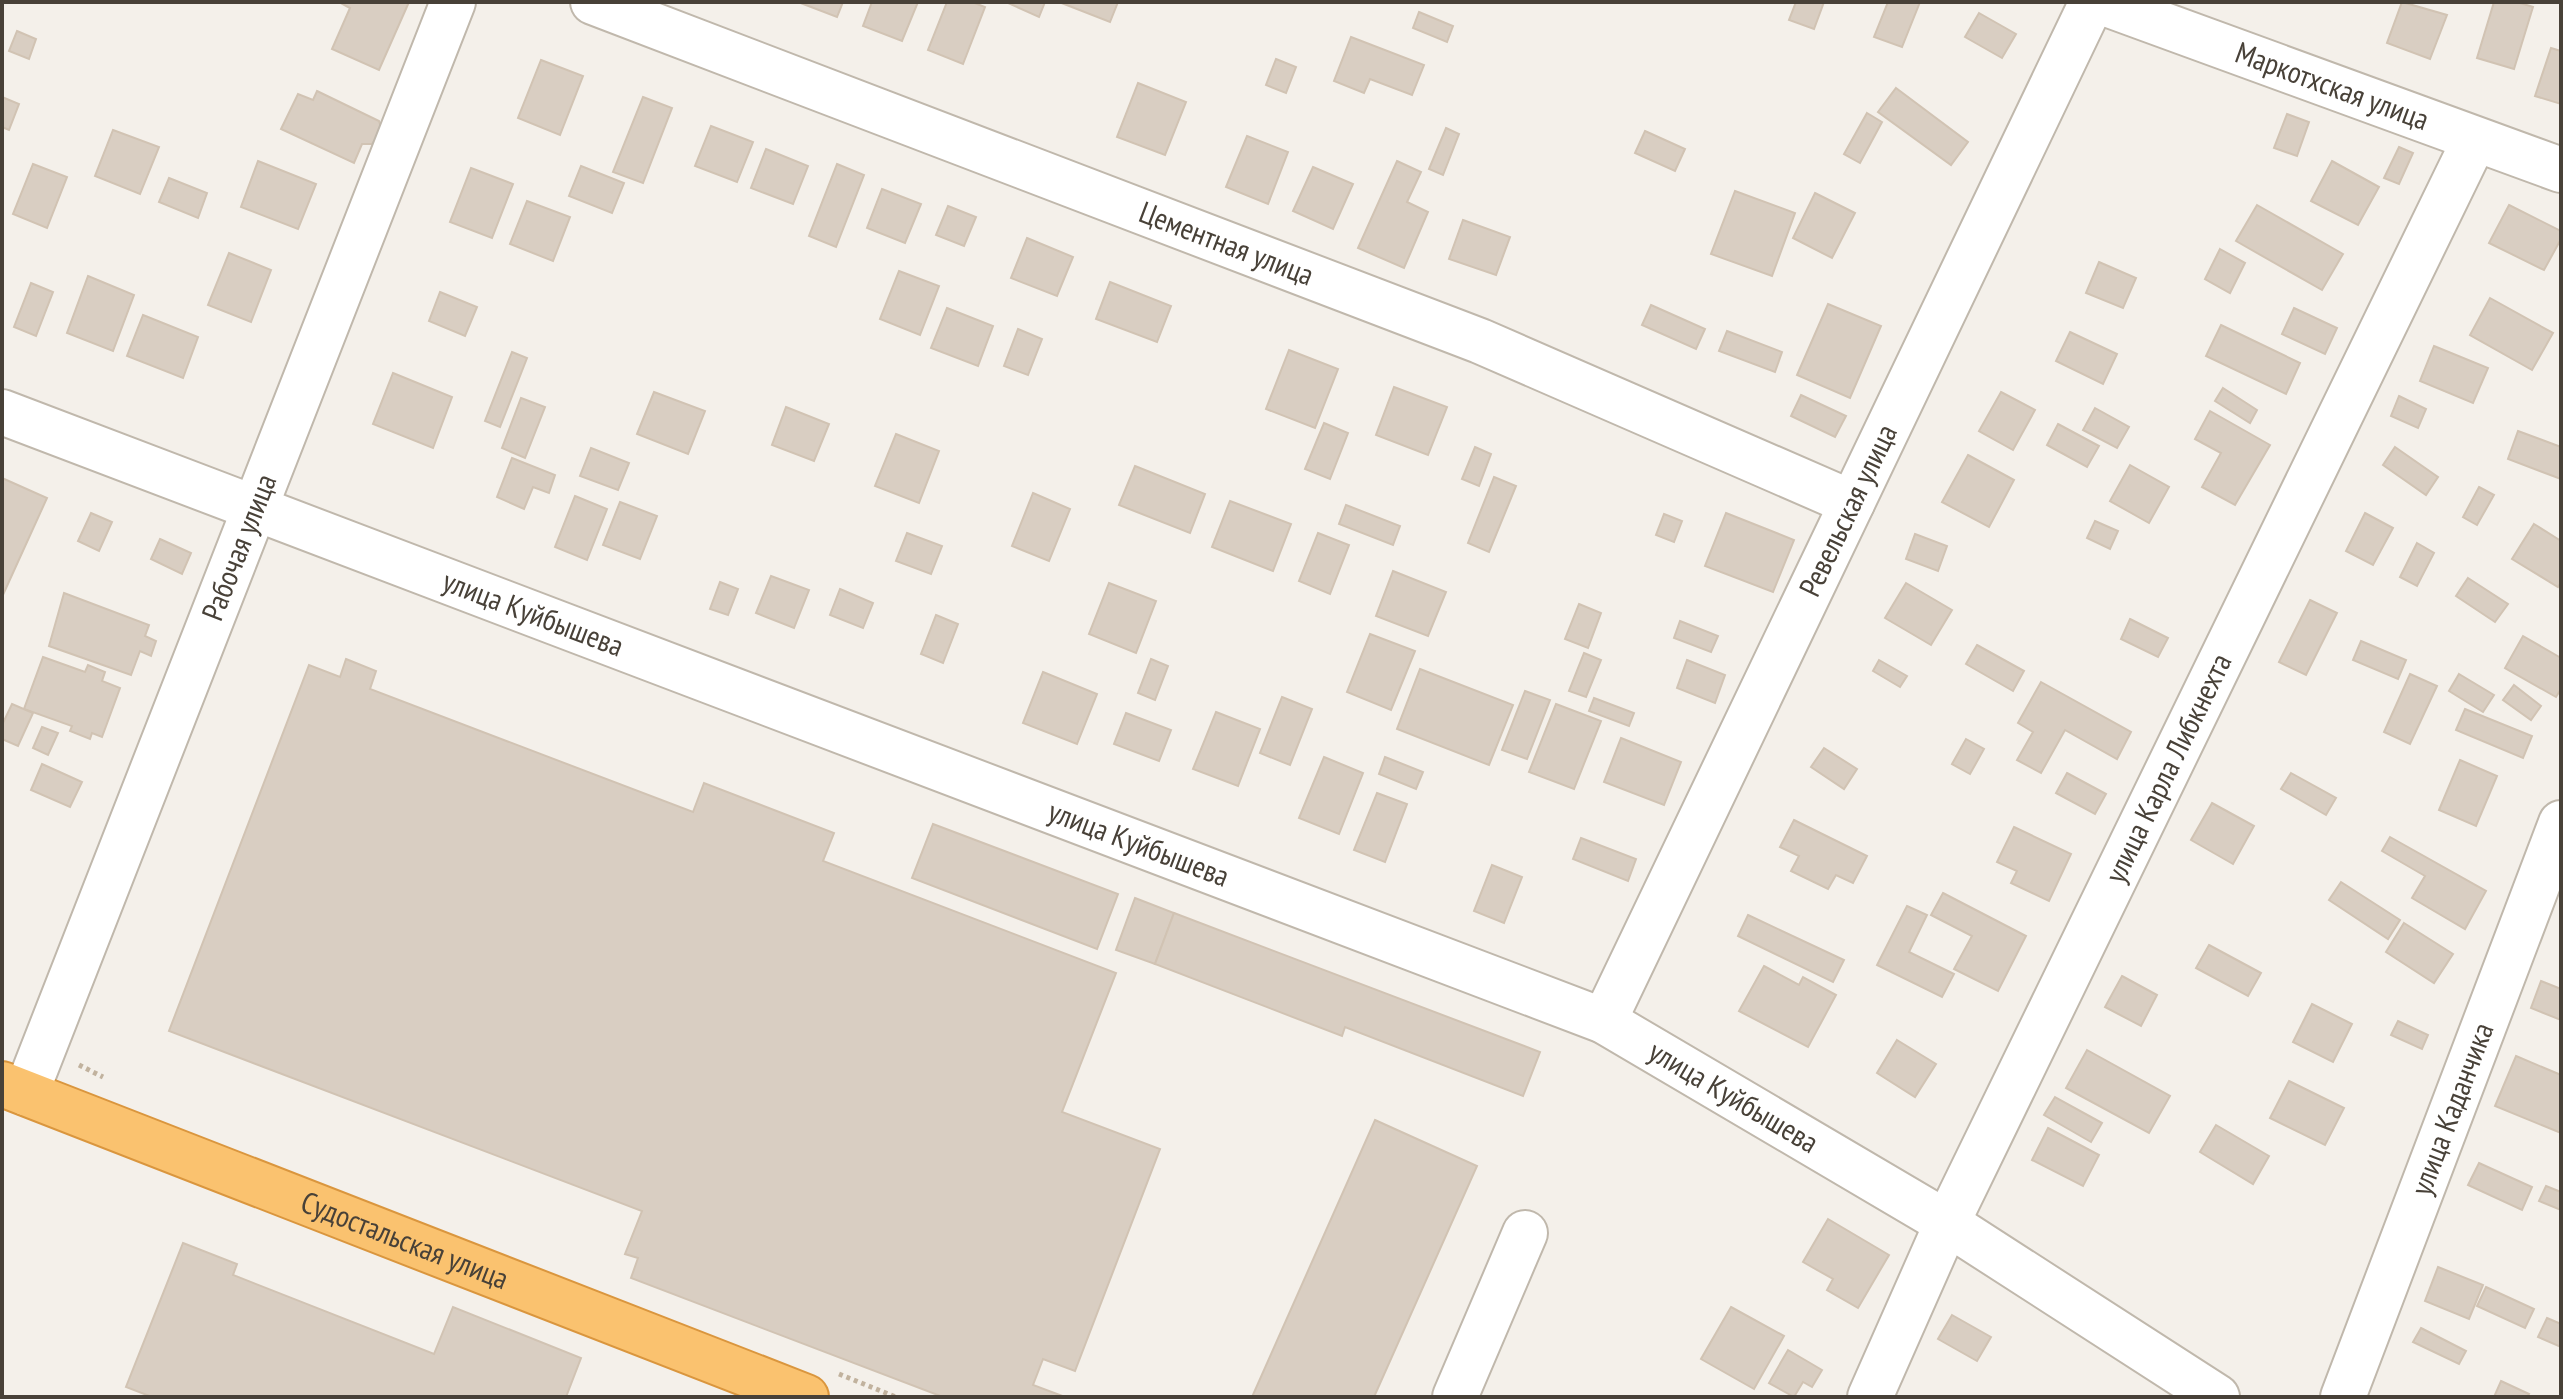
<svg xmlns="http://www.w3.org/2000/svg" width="2563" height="1399" font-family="'PT Sans Narrow',sans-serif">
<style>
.building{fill:#d9cec2;stroke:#d1c3b3;stroke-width:2}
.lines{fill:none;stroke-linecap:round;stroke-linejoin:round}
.minor-casing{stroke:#c0b8ac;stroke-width:48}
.highway-casing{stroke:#da963e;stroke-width:48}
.path{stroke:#c1b29e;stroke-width:5;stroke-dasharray:4 4;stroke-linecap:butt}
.minor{stroke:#fff;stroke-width:44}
.highway{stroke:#fac26f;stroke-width:44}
.labels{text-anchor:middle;stroke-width:6;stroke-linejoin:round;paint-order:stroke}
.street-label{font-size:30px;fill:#484138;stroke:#fff}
</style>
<rect width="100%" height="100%" fill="#f4f0ea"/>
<g class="building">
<polygon points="409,2 379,70 332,49 350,8 339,2"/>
<polygon points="798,2 843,2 837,17"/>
<polygon points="872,2 918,2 902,41 863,26"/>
<polygon points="947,2 972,2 985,7 963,64 928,50"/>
<polygon points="1006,2 1045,2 1039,17"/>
<polygon points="1059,2 1118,2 1110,22"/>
<polygon points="1796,2 1824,2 1814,29 1789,20"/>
<polygon points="1888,2 1920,2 1902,47 1874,37"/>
<polygon points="2402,2 2447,15 2430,59 2387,43"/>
<polygon points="2494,2 2517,2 2533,7 2514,69 2477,58"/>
<polygon points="1419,12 1453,26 1447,42 1413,28"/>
<polygon points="1979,13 2016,34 2002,58 1965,37"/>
<polygon points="17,31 36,39 29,59 9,51"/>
<polygon points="1351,37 1424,65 1412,95 1370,79 1364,93 1334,81"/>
<polygon points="2551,48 2561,51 2561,104 2535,96"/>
<polygon points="1276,59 1296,67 1286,93 1266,85"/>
<polygon points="541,60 583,76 560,135 518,118"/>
<polygon points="1138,83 1186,102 1165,155 1117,137"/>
<polygon points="1896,88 1968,142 1951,165 1878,112"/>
<polygon points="317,91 379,121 382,130 372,144 362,144 354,163 281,129 298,94 313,100"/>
<polygon points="2,97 19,104 9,130 2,127"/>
<polygon points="643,97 672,108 643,183 613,172"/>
<polygon points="1867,113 1882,122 1860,163 1844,154"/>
<polygon points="2287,114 2309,122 2297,156 2274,148"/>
<polygon points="711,126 753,142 737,182 695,166"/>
<polygon points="1446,128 1459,134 1443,175 1429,169"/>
<polygon points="113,130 159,147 140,194 95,176"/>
<polygon points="1645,131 1685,149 1675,171 1635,153"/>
<polygon points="1247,136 1288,152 1268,204 1226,187"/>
<polygon points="2399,147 2413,153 2399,184 2384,178"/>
<polygon points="766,149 808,166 793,204 751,188"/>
<polygon points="258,161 316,184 298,229 241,207"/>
<polygon points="1397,161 1421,172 1407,202 1428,212 1404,268 1358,248"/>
<polygon points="2332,161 2379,187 2358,225 2311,201"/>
<polygon points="33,164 67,177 47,228 13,214"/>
<polygon points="837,164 864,175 836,247 809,236"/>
<polygon points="581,166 624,183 612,213 569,196"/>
<polygon points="1313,167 1353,184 1333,229 1293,211"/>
<polygon points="471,168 513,184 492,238 450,222"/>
<polygon points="169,178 207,193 198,218 159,202"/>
<polygon points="882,189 921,204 905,243 867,228"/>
<polygon points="1735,191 1795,213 1772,276 1711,254"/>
<polygon points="1815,193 1855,213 1832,258 1793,238"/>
<polygon points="527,201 570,217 553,261 510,244"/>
<polygon points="2257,205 2343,254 2322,290 2236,241"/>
<polygon points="2509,205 2561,231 2561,239 2544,270 2489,243"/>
<polygon points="948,206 976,217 964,246 936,235"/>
<polygon points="1463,220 1510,237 1496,275 1449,259"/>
<polygon points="1027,238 1073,257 1057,296 1011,278"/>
<polygon points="2220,249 2245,263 2230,293 2205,279"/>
<polygon points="229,253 271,270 251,322 208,305"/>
<polygon points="2099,262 2136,278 2123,308 2086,293"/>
<polygon points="899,271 939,286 920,335 880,319"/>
<polygon points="88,276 134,295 113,351 67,333"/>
<polygon points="1110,282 1171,306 1157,342 1096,319"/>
<polygon points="31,283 53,292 36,336 14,327"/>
<polygon points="440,292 477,307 465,336 429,321"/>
<polygon points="2490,298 2553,333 2532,370 2470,335"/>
<polygon points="1828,304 1881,326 1850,398 1797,375"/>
<polygon points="1651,305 1705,329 1696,349 1642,325"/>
<polygon points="947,308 993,326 978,366 931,348"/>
<polygon points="2294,308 2337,328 2325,354 2282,334"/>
<polygon points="143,315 198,337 183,378 127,356"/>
<polygon points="2221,325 2300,363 2286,394 2206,356"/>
<polygon points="1018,329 1042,339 1028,375 1004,366"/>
<polygon points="1727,331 1782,352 1775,372 1719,351"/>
<polygon points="2070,332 2117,354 2103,384 2056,361"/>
<polygon points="2434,346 2488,368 2473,403 2420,381"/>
<polygon points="1289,350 1338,369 1315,428 1266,409"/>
<polygon points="512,352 527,358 500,427 485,421"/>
<polygon points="393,373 452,397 433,448 373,424"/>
<polygon points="1394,387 1447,407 1428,455 1376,435"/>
<polygon points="2223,388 2257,410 2250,423 2215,401"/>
<polygon points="654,392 705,411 688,454 637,434"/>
<polygon points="2001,392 2035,410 2013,450 1979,431"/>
<polygon points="1801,395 1846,416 1835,437 1791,416"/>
<polygon points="2399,396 2426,409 2418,428 2391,416"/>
<polygon points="521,398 545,407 525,458 502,448"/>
<polygon points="786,407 829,424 814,461 772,445"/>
<polygon points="2095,408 2129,427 2117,448 2083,430"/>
<polygon points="2210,411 2270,445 2235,505 2202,487 2221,453 2195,439"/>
<polygon points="1324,423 1348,433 1330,479 1305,469"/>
<polygon points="2058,424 2099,446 2087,467 2047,445"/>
<polygon points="2518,431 2561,447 2561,479 2508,459"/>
<polygon points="896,434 939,451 919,503 875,486"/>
<polygon points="1475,447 1491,454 1479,486 1462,479"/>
<polygon points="2395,447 2438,477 2426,495 2383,465"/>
<polygon points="591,448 629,463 618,490 580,476"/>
<polygon points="1968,455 2014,480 1989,527 1942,502"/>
<polygon points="512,458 555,475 549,493 533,487 524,509 497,497"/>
<polygon points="2130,465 2169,487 2149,523 2110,501"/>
<polygon points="1135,466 1205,494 1190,533 1119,505"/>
<polygon points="1494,477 1516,486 1489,552 1468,543"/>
<polygon points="2,478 47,498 2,597"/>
<polygon points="2479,487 2494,495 2477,525 2463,517"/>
<polygon points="1033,493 1070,509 1049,561 1012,546"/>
<polygon points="575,496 607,509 587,560 555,547"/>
<polygon points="1230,501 1291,524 1273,571 1212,547"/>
<polygon points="620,502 657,516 640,559 603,545"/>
<polygon points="1346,505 1400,526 1393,545 1339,524"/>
<polygon points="91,513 112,522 99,551 78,541"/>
<polygon points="1726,513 1794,540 1773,592 1705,566"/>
<polygon points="2365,513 2393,528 2373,565 2346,551"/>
<polygon points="1664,514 1682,521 1674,542 1656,535"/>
<polygon points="2095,521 2118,531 2110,549 2087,538"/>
<polygon points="2534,524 2561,541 2561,582 2558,587 2512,559"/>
<polygon points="907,533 942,546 931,574 896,561"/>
<polygon points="1318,533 1349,545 1330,594 1299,581"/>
<polygon points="1915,534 1947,546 1938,571 1906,559"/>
<polygon points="160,539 191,553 182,574 151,559"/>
<polygon points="2417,543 2434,553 2417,586 2400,577"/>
<polygon points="1393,571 1446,592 1428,636 1376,616"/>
<polygon points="771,576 809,590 794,628 756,613"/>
<polygon points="2468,578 2508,604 2495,622 2456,596"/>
<polygon points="720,582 738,589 728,615 710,609"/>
<polygon points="1109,583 1156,601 1136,653 1089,634"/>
<polygon points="1906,583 1952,610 1931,645 1885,618"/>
<polygon points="840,589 873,603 863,628 830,615"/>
<polygon points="64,593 149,625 145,636 156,641 151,656 140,651 131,675 49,646"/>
<polygon points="2310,600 2337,613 2306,675 2279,662"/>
<polygon points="1579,604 1601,613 1588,648 1565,639"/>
<polygon points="936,615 958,624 943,663 921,654"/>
<polygon points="2130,619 2168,638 2158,657 2121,639"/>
<polygon points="1680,621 1718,636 1711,652 1674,638"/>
<polygon points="1370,634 1415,651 1391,710 1347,692"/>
<polygon points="2523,636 2561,658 2561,689 2556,697 2505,668"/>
<polygon points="2361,641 2406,660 2398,679 2353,660"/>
<polygon points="1977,645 2024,671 2013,691 1966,664"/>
<polygon points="1584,653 1601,660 1586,697 1569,691"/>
<polygon points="43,657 85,672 88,665 105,672 102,681 120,688 102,737 92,733 90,739 70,731 72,726 24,709"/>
<polygon points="346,659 376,671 370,689 693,812 704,783 834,833 823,861 1116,973 1062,1112 1160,1149 1075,1371 1043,1359 1033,1385 1065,1397 943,1397 631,1278 638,1258 625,1254 642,1211 169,1031 309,665 340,677"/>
<polygon points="1151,659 1168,666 1155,700 1138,693"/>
<polygon points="1687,660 1725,675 1715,703 1677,688"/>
<polygon points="1879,660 1907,676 1900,687 1873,671"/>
<polygon points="1420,669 1513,705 1489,765 1397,729"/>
<polygon points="1043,672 1097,694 1077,744 1023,723"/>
<polygon points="2410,674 2437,686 2410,744 2384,732"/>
<polygon points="2459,674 2494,695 2483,712 2449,691"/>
<polygon points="2041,682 2131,732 2117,759 2065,730 2041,773 2017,760 2033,732 2018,723"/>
<polygon points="2514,685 2541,706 2531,720 2503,700"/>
<polygon points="1525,691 1550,700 1527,759 1502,750"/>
<polygon points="1282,697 1312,709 1290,765 1260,753"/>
<polygon points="1594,698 1634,713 1629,726 1589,711"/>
<polygon points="12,704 33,713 18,746 2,739 2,725"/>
<polygon points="1556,704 1601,721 1574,789 1529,772"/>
<polygon points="2465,709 2532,736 2523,758 2456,730"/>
<polygon points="1216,712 1260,729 1238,786 1193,769"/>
<polygon points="1126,713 1171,730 1159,761 1114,744"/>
<polygon points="42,727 58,733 48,755 33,748"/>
<polygon points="1621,738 1681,762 1664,805 1604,782"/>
<polygon points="1966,739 1984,749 1970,774 1952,764"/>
<polygon points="1824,748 1857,769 1844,789 1811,767"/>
<polygon points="1324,757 1363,773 1339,834 1299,818"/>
<polygon points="1385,757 1423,772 1416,789 1379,774"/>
<polygon points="2460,760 2497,776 2476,826 2439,810"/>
<polygon points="42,764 82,782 70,807 31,790"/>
<polygon points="2067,773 2106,794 2095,814 2056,793"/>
<polygon points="2291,773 2336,798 2326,815 2281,789"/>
<polygon points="1377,793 1407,804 1385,862 1354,850"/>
<polygon points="2212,803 2254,826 2233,864 2191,840"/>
<polygon points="1794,820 1867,856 1853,883 1836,875 1828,889 1791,871 1799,856 1780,847"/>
<polygon points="933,824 1118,894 1097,949 912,878"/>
<polygon points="2014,827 2071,854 2049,901 2011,883 2017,871 1997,862"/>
<polygon points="2390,837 2486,891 2465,929 2412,898 2425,876 2382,851"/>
<polygon points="1581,838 1636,859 1628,881 1573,859"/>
<polygon points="1492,865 1522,877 1504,923 1474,911"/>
<polygon points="2341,882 2400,920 2388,939 2329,900"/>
<polygon points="1943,893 2026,936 1998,991 1954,969 1972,936 1931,915"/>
<polygon points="1135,898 1174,913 1155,964 1116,950"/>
<polygon points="1907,906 1927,915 1909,952 1954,974 1942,997 1877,965"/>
<polygon points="1174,913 1540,1052 1523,1096 1345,1027 1342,1036 1155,964"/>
<polygon points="1748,915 1844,960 1833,982 1738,936"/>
<polygon points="2404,923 2453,954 2434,983 2386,952"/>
<polygon points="2209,945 2261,973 2248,996 2196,968"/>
<polygon points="1764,966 1799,985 1803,977 1836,995 1808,1047 1739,1011"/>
<polygon points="2122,976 2157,995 2141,1026 2105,1007"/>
<polygon points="2541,981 2561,989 2561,1020 2531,1008"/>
<polygon points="2312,1004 2352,1024 2333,1062 2293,1042"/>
<polygon points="2398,1021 2428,1035 2422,1049 2391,1035"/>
<polygon points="1897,1040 1936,1064 1915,1097 1877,1073"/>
<polygon points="2087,1050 2170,1096 2149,1133 2066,1088"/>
<polygon points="2516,1056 2561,1075 2561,1133 2495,1106"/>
<polygon points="2289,1081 2344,1108 2325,1145 2270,1118"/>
<polygon points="2055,1097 2102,1123 2091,1142 2044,1115"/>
<polygon points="1375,1120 1477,1166 1374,1397 1252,1397"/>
<polygon points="2216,1125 2269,1156 2253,1184 2200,1152"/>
<polygon points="2048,1128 2099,1155 2083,1186 2032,1160"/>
<polygon points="2479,1163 2532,1187 2522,1210 2468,1185"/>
<polygon points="2546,1186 2561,1192 2561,1210 2539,1201"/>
<polygon points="1828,1219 1889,1255 1858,1308 1827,1290 1833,1279 1803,1262"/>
<polygon points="183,1243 237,1264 233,1275 434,1354 453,1307 581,1358 566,1397 152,1397 126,1387"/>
<polygon points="2438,1267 2483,1285 2469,1319 2425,1301"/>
<polygon points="2486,1287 2534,1309 2525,1328 2477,1306"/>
<polygon points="1731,1307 1784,1336 1754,1389 1701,1359"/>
<polygon points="1952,1315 1991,1337 1977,1361 1938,1339"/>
<polygon points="2547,1318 2561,1324 2561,1347 2538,1337"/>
<polygon points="2421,1328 2466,1351 2459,1364 2413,1342"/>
<polygon points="1788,1350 1822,1370 1812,1387 1803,1382 1794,1397 1769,1383"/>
<polygon points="2501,1381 2529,1394 2527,1397 2494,1397"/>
</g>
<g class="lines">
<defs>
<g id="minor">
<path id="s1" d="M593,2L1480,341L1852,503"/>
<path id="s2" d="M2101,2L2561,170"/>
<path id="s3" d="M2,412L1604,1021L1947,1223L2217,1397"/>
<path id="s4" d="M1604,1021L2092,2"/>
<path id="s5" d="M26,1093L453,2"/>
<polyline points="1455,1397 1525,1233"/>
<path id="s6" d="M1870,1397L1947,1223L2474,141"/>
<path id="s7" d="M2343,1397L2561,823"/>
</g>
<g id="highway">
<path id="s8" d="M2,1084L806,1397"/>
</g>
</defs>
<use href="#minor" class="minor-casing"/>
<use href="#highway" class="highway-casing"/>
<g class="path">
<polyline points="79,1065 103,1077"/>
<polyline points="839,1374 896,1397"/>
</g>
<use href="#minor" class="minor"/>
<use href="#highway" class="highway"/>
</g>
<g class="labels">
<g class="street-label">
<text dy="10" stroke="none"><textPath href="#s2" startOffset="246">Маркотхская улица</textPath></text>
<text dy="10" stroke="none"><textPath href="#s1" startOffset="678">Цементная улица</textPath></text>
<text dy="10" stroke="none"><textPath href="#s4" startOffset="566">Ревельская улица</textPath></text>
<text dy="10" stroke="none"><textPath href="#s5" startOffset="586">Рабочая улица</textPath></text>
<text dy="10" stroke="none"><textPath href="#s3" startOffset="568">улица Куйбышева</textPath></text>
<text dy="10" stroke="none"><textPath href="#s6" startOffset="696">улица Карла Либкнехта</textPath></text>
<text dy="10" stroke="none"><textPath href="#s3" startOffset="1216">улица Куйбышева</textPath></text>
<text dy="10" stroke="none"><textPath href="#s3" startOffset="1864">улица Куйбышева</textPath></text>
<text dy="10" stroke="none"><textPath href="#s7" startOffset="308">улица Каданчика</textPath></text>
<text dy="10" stroke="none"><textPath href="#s8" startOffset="432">Судостальская улица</textPath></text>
</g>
</g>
<rect width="2563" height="1399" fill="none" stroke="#484138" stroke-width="8"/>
</svg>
